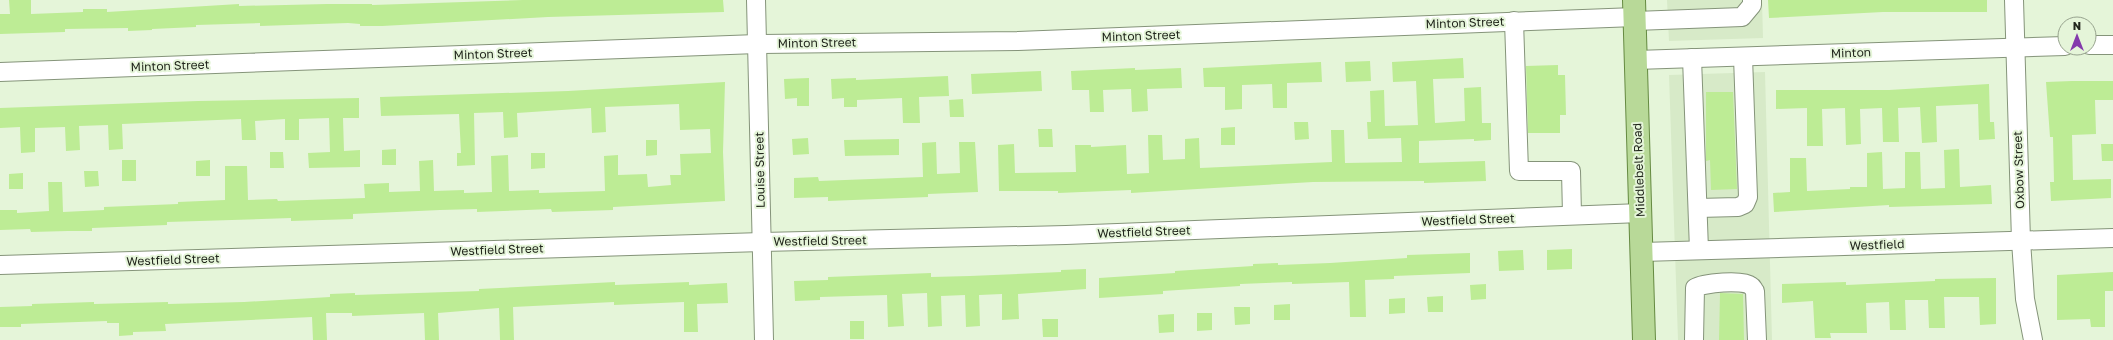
<svg xmlns="http://www.w3.org/2000/svg" width="2113" height="340" font-family="'Golos Text',sans-serif">
<style>
.built{fill:#d7eac8}
.building{fill:#bdec95}
.lines{fill:none;stroke-linecap:round;stroke-linejoin:round}
.minor-casing{stroke:#85947a;stroke-width:20}
.major-casing{stroke:#658a41;stroke-width:24}
.minor{stroke:#fff;stroke-width:18}
.major{stroke:#b8d998;stroke-width:22}
.labels{text-anchor:middle;stroke-width:4;stroke-linejoin:round;paint-order:stroke}
.street-label{font-size:12px;fill:#22271d;stroke:#e5f5d9}
</style>
<rect width="100%" height="100%" fill="#e5f5d9"/>
<g class="built">
<polygon points="1667,0 1762,0 1763,38 1669,41"/>
<polygon points="1765,72 1772,340 1678,340 1669,75"/>
</g>
<g class="building">
<polygon points="9,0 31,0 31,14 83,12 83,9 107,9 107,12 239,4 239,6 327,4 372,4 372,5 523,0 723,0 724,12 548,17 382,26 360,26 360,24 348,23 260,26 260,23 196,25 196,27 152,29 152,30 128,31 128,28 65,29 65,32 0,34 0,14 10,14"/>
<polygon points="1768,0 1987,0 1987,12 1883,12 1769,18"/>
<polygon points="1463,58 1464,78 1433,79 1435,123 1465,121 1464,88 1481,87 1482,123 1491,123 1491,140 1474,141 1474,139 1419,141 1419,163 1485,161 1486,181 1424,183 1424,181 1313,182 1131,193 1131,190 1058,193 1058,191 999,191 998,145 1014,144 1015,173 1076,172 1075,145 1091,145 1091,147 1126,145 1127,174 1149,173 1148,135 1162,135 1163,160 1185,159 1185,139 1199,138 1200,168 1332,162 1331,130 1344,130 1345,163 1402,162 1401,138 1368,139 1367,122 1371,122 1370,91 1384,90 1385,126 1418,125 1416,81 1393,82 1392,62"/>
<polygon points="1370,61 1371,81 1346,82 1345,62"/>
<polygon points="1321,62 1322,82 1287,83 1287,108 1273,108 1272,84 1242,85 1242,109 1225,110 1225,87 1204,87 1203,68"/>
<polygon points="1558,65 1558,75 1565,75 1566,115 1560,115 1560,133 1528,133 1526,66"/>
<polygon points="1135,68 1135,70 1181,68 1182,88 1147,89 1148,111 1132,112 1131,89 1103,90 1104,112 1090,112 1089,90 1072,90 1071,71"/>
<polygon points="1041,71 1042,91 972,94 971,74"/>
<polygon points="948,76 949,96 919,97 920,123 903,123 902,98 857,100 857,107 844,107 844,98 832,99 831,79 856,78 856,80"/>
<polygon points="809,78 809,106 797,106 797,98 785,99 784,79"/>
<polygon points="2072,81 2113,81 2113,100 2095,100 2096,134 2072,135 2073,180 2111,179 2111,198 2051,201 2050,182 2054,182 2053,137 2050,137 2046,82"/>
<polygon points="725,82 723,152 725,201 613,207 613,210 552,212 551,209 477,212 477,209 440,210 353,214 353,219 291,221 291,218 167,222 167,225 92,228 92,231 68,231 31,232 30,229 0,230 0,210 17,210 17,213 49,211 48,182 62,182 63,212 104,210 104,207 178,204 178,202 225,200 225,166 247,166 248,200 277,199 278,201 365,198 364,184 389,183 389,192 420,191 419,161 433,160 434,191 464,190 464,193 492,192 491,156 508,155 509,191 539,190 539,193 605,191 604,156 618,155 618,175 647,174 648,187 671,185 670,175 681,175 680,154 711,153 710,129 680,130 679,104 605,107 606,132 592,133 591,108 517,113 518,137 504,138 503,112 474,113 475,165 457,166 457,153 461,153 459,114 381,116 380,97 568,91"/>
<polygon points="1989,84 1990,122 1994,122 1995,139 1979,140 1978,104 1936,106 1937,142 1922,143 1920,107 1898,108 1899,142 1883,142 1882,108 1860,109 1861,144 1846,145 1845,108 1822,109 1823,146 1807,146 1807,108 1776,109 1776,90 1889,90"/>
<polygon points="1706,92 1733,92 1737,189 1711,190 1710,160 1706,161"/>
<polygon points="359,98 359,118 343,118 344,151 360,150 360,167 309,168 308,153 330,152 329,118 299,119 299,140 285,140 285,119 255,121 256,140 242,140 241,119 122,124 123,149 109,150 108,125 79,126 80,150 66,151 65,127 35,128 35,152 21,153 20,127 0,128 0,108 198,101"/>
<polygon points="963,99 964,117 950,117 949,100"/>
<polygon points="1294,122 1308,122 1309,139 1295,140"/>
<polygon points="1235,127 1235,145 1221,145 1221,128"/>
<polygon points="1038,129 1052,129 1053,147 1039,147"/>
<polygon points="808,138 809,154 793,155 792,139"/>
<polygon points="899,139 899,155 845,156 844,140"/>
<polygon points="646,140 657,140 657,155 646,156"/>
<polygon points="936,142 937,174 960,173 959,142 975,142 978,192 928,194 928,197 828,201 828,197 794,198 794,178 818,177 819,181 923,177 922,143"/>
<polygon points="2101,144 2113,144 2113,161 2102,161"/>
<polygon points="396,149 396,165 382,165 382,150"/>
<polygon points="1959,149 1960,187 1991,185 1992,204 1889,207 1889,205 1774,212 1773,193 1790,192 1790,158 1806,158 1807,191 1850,189 1850,187 1867,187 1867,153 1882,152 1883,189 1905,188 1905,152 1920,152 1921,189 1945,188 1944,150"/>
<polygon points="270,152 283,152 284,168 270,168"/>
<polygon points="531,153 545,153 545,168 531,169"/>
<rect x="122" y="160" width="14" height="21"/>
<polygon points="210,160 210,176 196,176 196,161"/>
<polygon points="84,171 98,171 99,186 85,187"/>
<polygon points="23,173 23,189 9,189 9,174"/>
<polygon points="1572,249 1572,269 1547,270 1547,250"/>
<polygon points="1523,250 1524,270 1499,271 1498,251"/>
<polygon points="1470,253 1470,273 1394,276 1394,279 1365,280 1366,317 1350,317 1349,282 1292,284 1292,282 1240,284 1240,286 1163,291 1163,294 1099,298 1099,278 1175,273 1175,271 1253,266 1253,264 1278,263 1278,265 1330,263 1407,258 1407,255"/>
<polygon points="1086,269 1086,289 1018,294 1019,319 1002,320 1002,294 979,295 980,326 966,327 965,295 941,296 942,326 928,327 927,293 902,294 904,326 888,327 887,295 820,297 820,300 795,301 794,281 828,280 828,277 931,273 931,277 970,276 1061,272 1061,270"/>
<polygon points="2113,272 2113,291 2105,291 2105,327 2091,327 2090,319 2057,320 2057,275"/>
<polygon points="1996,278 1996,324 1980,325 1979,297 1944,297 1945,328 1929,328 1928,300 1905,300 1906,330 1890,330 1889,302 1866,303 1867,333 1830,333 1831,338 1815,338 1813,301 1782,303 1782,284 1846,282 1846,285 1935,281 1935,279"/>
<polygon points="615,282 615,285 689,282 689,285 727,283 728,303 697,304 698,332 684,332 684,302 614,305 614,302 513,307 514,340 500,340 499,308 438,313 439,340 425,340 424,313 352,316 352,313 326,313 327,340 313,340 312,317 165,324 166,331 133,332 133,335 119,336 119,323 107,323 107,321 21,324 21,327 0,327 0,307 32,306 32,304 94,302 94,304 168,302 168,304 244,302 330,297 330,294 355,293 355,295 479,291 479,289"/>
<polygon points="1486,284 1486,299 1471,300 1470,285"/>
<polygon points="1720,293 1743,294 1744,340 1719,340"/>
<polygon points="1443,296 1443,312 1428,312 1427,297"/>
<polygon points="1405,298 1405,313 1389,314 1389,299"/>
<polygon points="1290,304 1290,320 1274,320 1274,305"/>
<polygon points="1234,307 1250,307 1250,324 1235,325"/>
<polygon points="1197,313 1212,313 1212,330 1197,331"/>
<polygon points="1174,314 1174,332 1159,333 1158,315"/>
<polygon points="1042,319 1058,319 1058,337 1043,337"/>
<rect x="850" y="321" width="14" height="18"/>
</g>
<g class="lines">
<defs>
<g id="minor">
<polyline points="756,0 764,340"/>
<polyline points="2014,0 2021,241 2025,299 2033,340"/>
<polyline points="1514,21 1519,171 1571,171 1572,215"/>
<polyline points="1635,21 1742,17 1752,5 1752,0"/>
<polyline points="2089,45 2113,45"/>
<polyline points="1692,58 1699,250"/>
<polyline points="1636,60 2065,46"/>
<polyline points="0,72 757,44 1018,41 1635,17"/>
<polyline points="1698,208 1738,207 1745,204 1748,197 1743,57"/>
<polyline points="1642,252 2113,238"/>
<polyline points="0,265 762,242 1066,235 1641,213"/>
<path d="M1694,340L1695,288C1703,283 1743,279 1751,286C1753,287 1753,289 1755,291L1757,340"/>
</g>
<polyline id="major" points="1634,0 1644,340"/>
</defs>
<use href="#minor" class="minor-casing"/>
<use href="#major" class="major-casing"/>
<use href="#minor" class="minor"/>
<use href="#major" class="major"/>
</g>
<g class="labels">
<g class="street-label">
<text transform="translate(1465 23) rotate(-2)" y="4">Minton Street</text>
<text transform="translate(1141 36) rotate(-2)" y="4">Minton Street</text>
<text transform="translate(817 43) rotate(-1)" y="4">Minton Street</text>
<text transform="translate(1851 53) rotate(-2)" y="4">Minton</text>
<text transform="translate(493 54) rotate(-2)" y="4">Minton Street</text>
<text transform="translate(170 66) rotate(-2)" y="4">Minton Street</text>
<text transform="translate(760 170) rotate(-91)" y="4">Louise Street</text>
<text transform="translate(1639 170) rotate(-92)" y="4">Middlebelt Road</text>
<text transform="translate(2019 170) rotate(-92)" y="4">Oxbow Street</text>
<text transform="translate(1468 220) rotate(-2)" y="4">Westfield Street</text>
<text transform="translate(1144 232) rotate(-2)" y="4">Westfield Street</text>
<text transform="translate(820 241) rotate(-1)" y="4">Westfield Street</text>
<text transform="translate(1877 245) rotate(-2)" y="4">Westfield</text>
<text transform="translate(497 250) rotate(-2)" y="4">Westfield Street</text>
<text transform="translate(173 260) rotate(-2)" y="4">Westfield Street</text>
</g>
</g>
<g transform="translate(2077 36)"><circle r="19" fill="#e5f5d9" stroke="#97a38e"/>
<path d="M0-3L7 15L0 10L-7 15Z" fill="#843aac"/>
<text y="-6" font-size="11" font-weight="bold" text-anchor="middle" fill="#22271d">N</text>
</g>
</svg>
